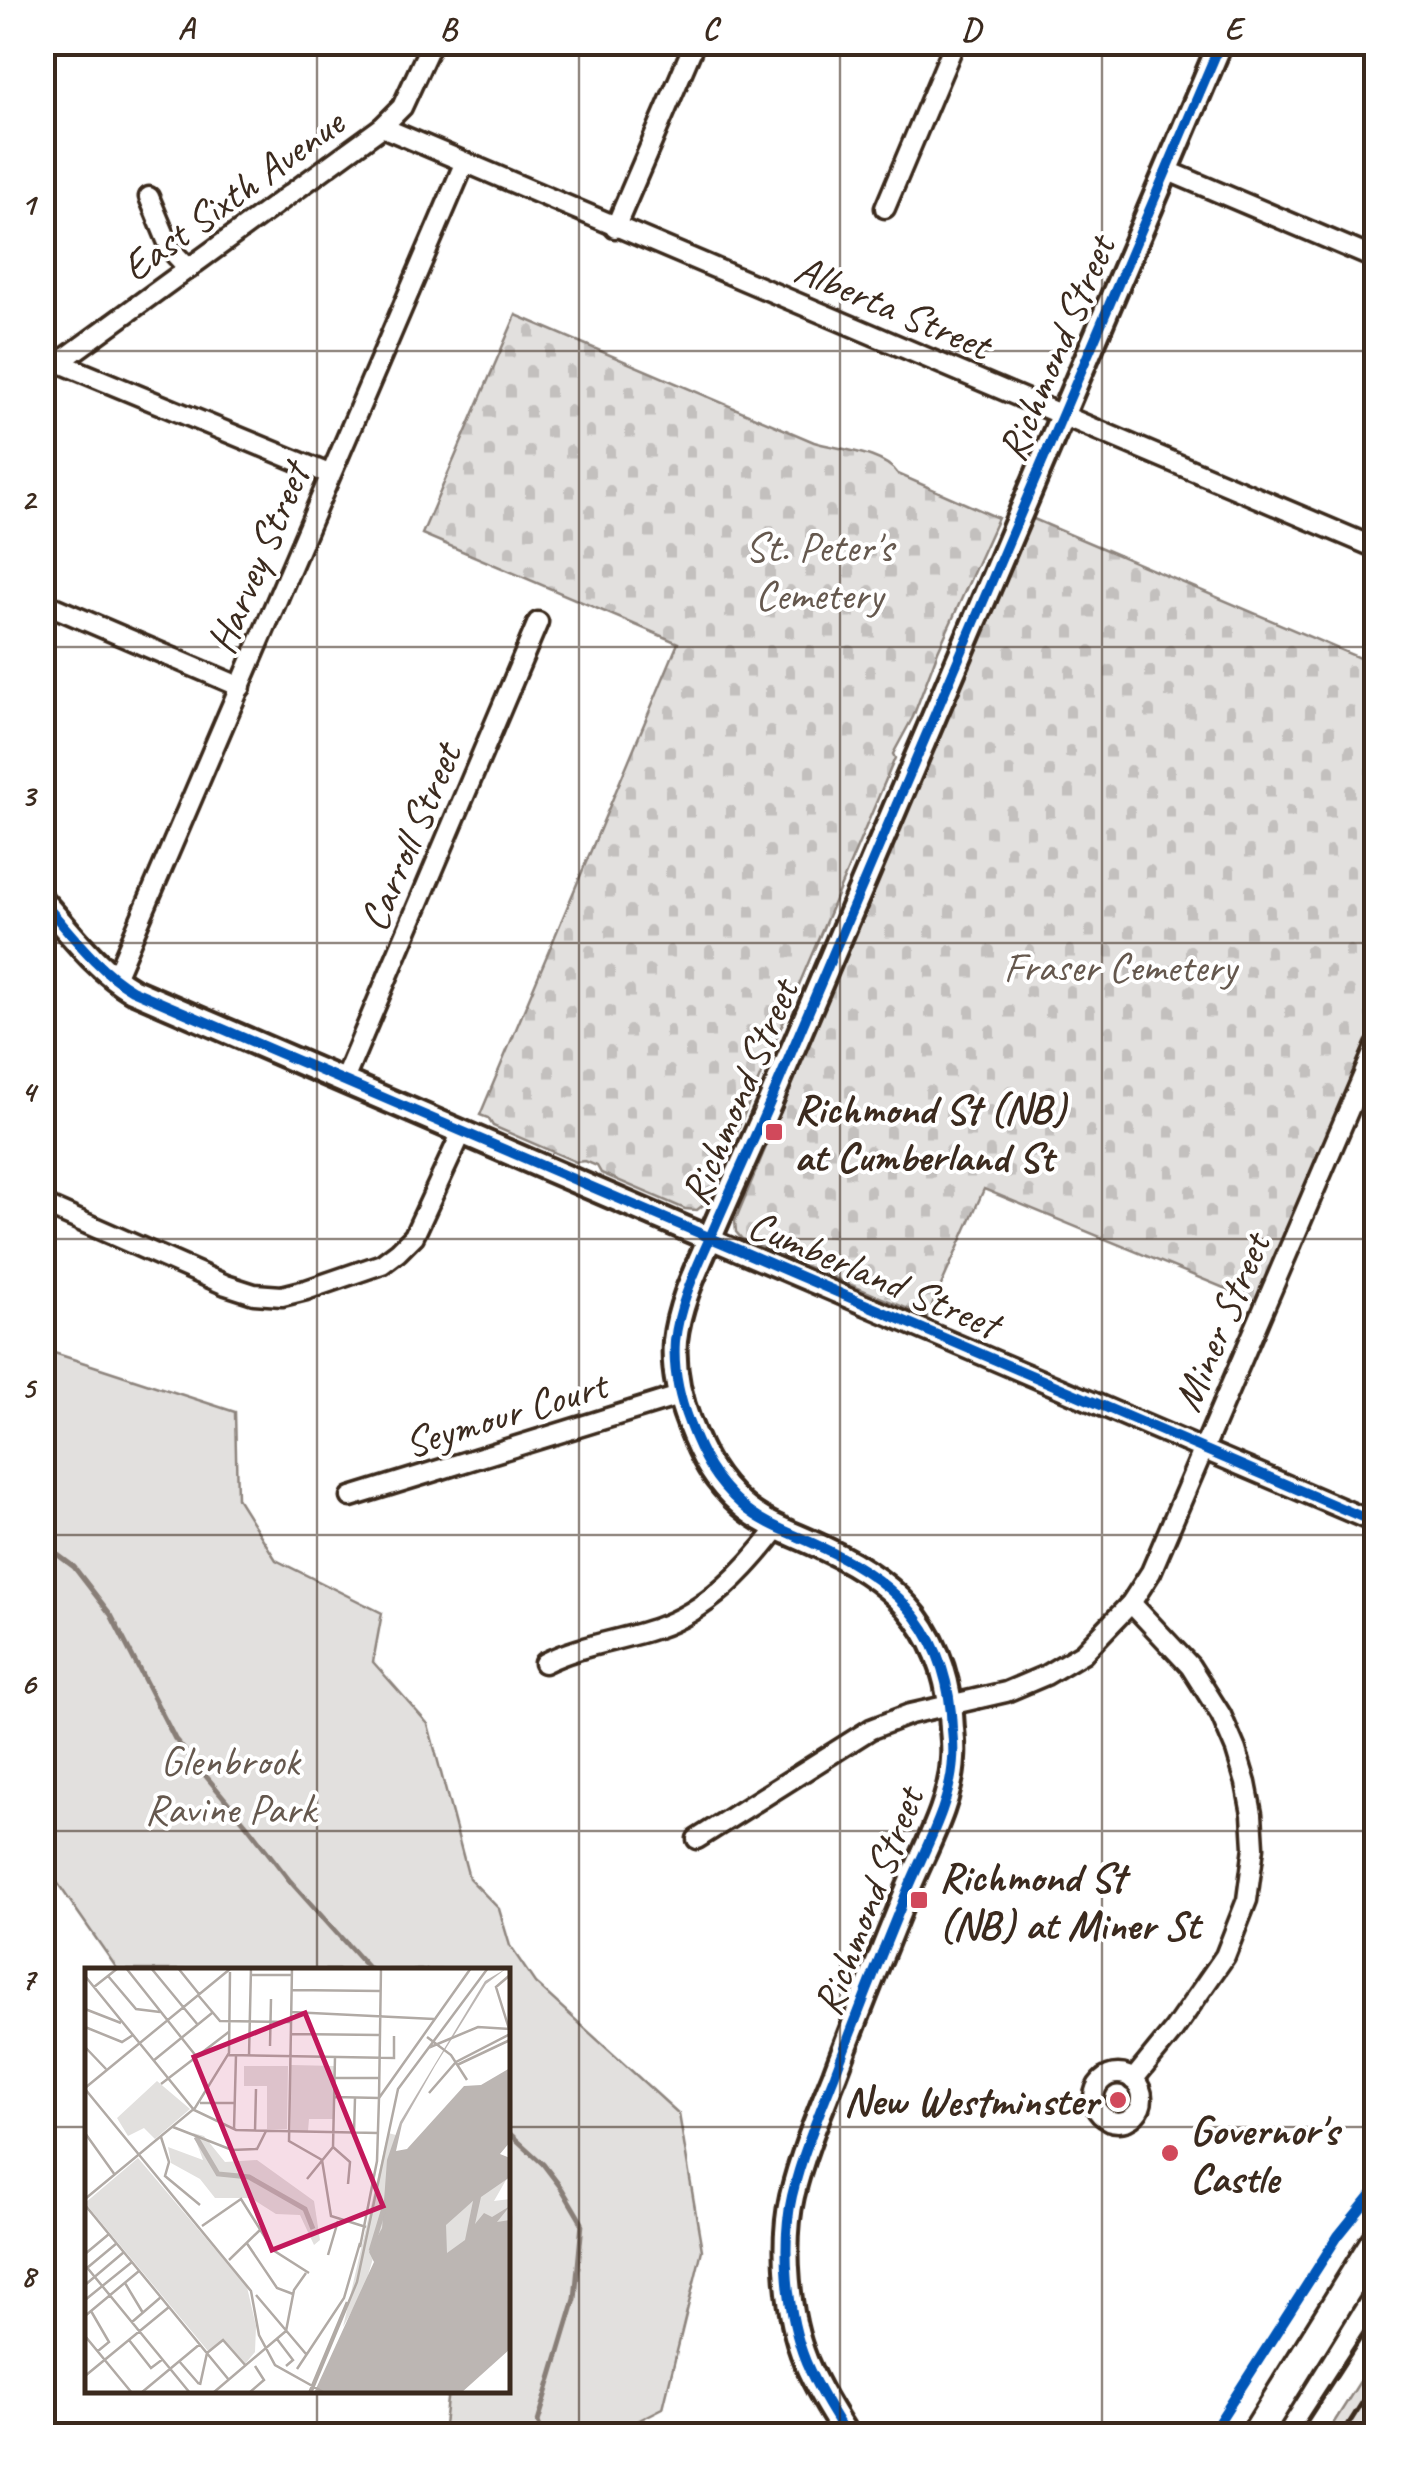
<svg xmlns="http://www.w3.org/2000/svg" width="1419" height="2478" font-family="Caveat,sans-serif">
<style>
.cemetery{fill:url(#cemetery-stones);stroke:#8e857e;stroke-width:2.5}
.green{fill:#e2e0de;stroke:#8e857e;stroke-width:2.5}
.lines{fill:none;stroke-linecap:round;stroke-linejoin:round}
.stream{stroke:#887e77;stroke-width:5}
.minor-casing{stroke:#3b2a1e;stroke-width:25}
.tertiary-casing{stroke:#3b2a1e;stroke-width:30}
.primary-casing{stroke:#3b2a1e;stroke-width:35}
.minor{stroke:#fff;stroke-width:18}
.tertiary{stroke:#fff;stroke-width:22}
.primary{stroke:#fff;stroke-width:28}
.rail{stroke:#3b2a1e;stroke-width:5}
.cycleway-casing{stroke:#fff;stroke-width:16}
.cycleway{stroke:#0057b8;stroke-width:10}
.grid{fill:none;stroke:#3b2a1e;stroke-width:2.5;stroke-opacity:0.55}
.poi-dot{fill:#d1495b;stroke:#fff;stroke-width:4}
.labels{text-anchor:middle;stroke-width:8;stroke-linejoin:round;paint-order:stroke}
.street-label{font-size:42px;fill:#3b2a1e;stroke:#fff}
.park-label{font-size:42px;fill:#65584e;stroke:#fff}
.poi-label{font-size:42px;font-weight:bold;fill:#3b2a1e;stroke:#fff;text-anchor:start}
.inset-river{fill:none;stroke:#bcb6b3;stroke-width:5}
.inset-road{fill:none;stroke:#b1aaa5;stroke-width:2.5}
.view{fill:#c2185b;fill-opacity:0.15;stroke:#c2185b;stroke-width:5}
.inset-edge{fill:none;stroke:#3b2a1e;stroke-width:5}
.neatline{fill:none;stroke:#3b2a1e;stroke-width:4}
.grid-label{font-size:32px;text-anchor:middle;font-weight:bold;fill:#3b2a1e}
</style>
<defs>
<pattern id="cemetery-stones" width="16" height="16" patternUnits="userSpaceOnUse" patternTransform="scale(2.5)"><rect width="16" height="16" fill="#e2e0de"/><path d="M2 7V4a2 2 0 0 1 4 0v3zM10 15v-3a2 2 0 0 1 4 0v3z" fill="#c3c0be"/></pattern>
</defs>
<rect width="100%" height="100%" fill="#fff"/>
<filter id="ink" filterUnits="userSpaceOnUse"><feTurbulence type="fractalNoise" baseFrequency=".01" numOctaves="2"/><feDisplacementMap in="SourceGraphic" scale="20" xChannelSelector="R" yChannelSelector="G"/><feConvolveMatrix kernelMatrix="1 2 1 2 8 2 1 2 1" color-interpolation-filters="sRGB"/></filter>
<g filter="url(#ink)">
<g class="cemetery">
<path d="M516,315L814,442C837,449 884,453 898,474L998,518L938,651L913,717L893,754L895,758L707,1202L697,1210L685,1209L601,1173L597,1166L585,1161L576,1162L493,1126L488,1118L480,1115L678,643L422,534Z"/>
<polygon points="1029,517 1376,665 1376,1023 1258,1302 984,1189 927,1317 742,1239 736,1232 735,1221"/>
</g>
<g class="green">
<polygon points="42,1349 235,1412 237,1498 276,1560 382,1613 373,1662 428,1724 469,1878 499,1909 510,1946 535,1983 679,2114 702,2250 663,2408 614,2433 614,2435 444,2436 443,2433 448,2391 508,2390 508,1970 118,1970 43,1862"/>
<polygon points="1376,2356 1376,2435 1326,2435"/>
</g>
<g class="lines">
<g class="stream">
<polyline points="42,1543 74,1567 111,1615 175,1739 245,1823 290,1881 370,1970"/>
<polyline points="508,2132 543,2164 562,2189 582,2223 575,2299 538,2422 543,2436"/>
</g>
<defs>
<g id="minor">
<polyline points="382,127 1376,548"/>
<polyline points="1166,170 1376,259"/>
<polyline points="149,197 171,250 189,269"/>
<polyline points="885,208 955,42"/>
<polyline points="615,228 695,42"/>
<polyline points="60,363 329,474"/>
<polyline points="42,375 382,127 402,107 432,42"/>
<polyline points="42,602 241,687"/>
<path d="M115,978C233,708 346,435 464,164"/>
<polyline points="344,1080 538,622"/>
<polyline points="42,1204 226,1285 254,1294 282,1296 306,1290 382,1264 398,1252 414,1236 462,1132"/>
<polyline points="710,1239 1376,1523"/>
<polyline points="351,1497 679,1396"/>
<polyline points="1131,1603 1190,1666 1221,1715 1236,1750 1246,1783 1252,1814 1254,1847 1247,1900 1225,1956 1173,2031 1133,2080"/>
<path d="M544,1663C580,1645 619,1641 657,1628C707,1611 746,1570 777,1529"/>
<polyline points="697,1839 871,1729 910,1714 1006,1692 1046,1675 1083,1653 1131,1603 1151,1572 1376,1046"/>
<circle cx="1118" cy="2098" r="24"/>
</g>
<g id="tertiary">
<path d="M42,901C70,932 96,969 132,990L710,1239"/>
<path d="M847,2436C832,2412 817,2388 806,2362C787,2316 781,2244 792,2196C802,2154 819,2114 835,2074C858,2012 883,1950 908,1889C925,1848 951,1804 953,1759C954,1749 953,1739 952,1729C949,1637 903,1585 823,1548C795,1534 766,1526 742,1505C714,1480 702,1457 689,1423C679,1397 673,1369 675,1341C679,1305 695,1272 709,1240C729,1193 751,1146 771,1100L1221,42"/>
</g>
<polyline id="primary" points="1255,2436 1376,2241"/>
</defs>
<use href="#minor" class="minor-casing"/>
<use href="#tertiary" class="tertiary-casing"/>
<use href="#primary" class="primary-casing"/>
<use href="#minor" class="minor"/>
<use href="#tertiary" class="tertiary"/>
<use href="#primary" class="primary"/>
<g class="rail">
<polyline points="1297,2436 1376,2314"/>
<polyline points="1341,2436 1376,2381"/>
</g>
<defs>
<g id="cycleway">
<path d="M42,901C70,932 96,969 132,990L1376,1523"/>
<path d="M847,2436C832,2412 817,2388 806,2362C787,2316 781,2244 792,2196C802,2154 819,2114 835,2074C858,2012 883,1950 908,1889C925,1848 951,1804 953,1759C954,1749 953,1739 952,1729C949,1637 903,1585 823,1548C795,1534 766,1526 742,1505C714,1480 702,1457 689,1423C679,1397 673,1369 675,1341C679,1305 695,1272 709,1240C729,1193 751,1146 771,1100L1221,42"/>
<polyline points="1210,2436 1338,2236 1376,2189"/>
</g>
</defs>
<use href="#cycleway" class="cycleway-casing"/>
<use href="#cycleway" class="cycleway"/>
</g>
</g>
<path class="grid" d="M317,42V1970M579,42V2436M840,42V2436M1102,42V2436M42,351H1376M42,647H1376M42,943H1376M42,1239H1376M42,1535H1376M42,1831H1376M42,2127H88M508,2127H1376M317,2390V2436"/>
<g class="poi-dot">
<rect x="764" y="1122" width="20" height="20" rx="5"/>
<rect x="909" y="1890" width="20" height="20" rx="5"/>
<circle cx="1118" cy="2100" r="10"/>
<circle cx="1170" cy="2153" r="10"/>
</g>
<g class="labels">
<g class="street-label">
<text transform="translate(232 194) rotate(-36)" y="15">East Sixth Avenue</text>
<text transform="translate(893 306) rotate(23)" y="15">Alberta Street</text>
<text transform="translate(1055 348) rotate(-67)" y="15">Richmond Street</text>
<text transform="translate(257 558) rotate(-67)" y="15">Harvey Street</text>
<text transform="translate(409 837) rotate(-67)" y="15">Carroll Street</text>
<text transform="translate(738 1092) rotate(-67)" y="15">Richmond Street</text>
<text transform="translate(874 1273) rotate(23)" y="15">Cumberland Street</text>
<text transform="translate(1220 1322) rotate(-67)" y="15">Miner Street</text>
<text transform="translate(505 1413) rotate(-17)" y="15">Seymour Court</text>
<text transform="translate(867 1901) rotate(-69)" y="15">Richmond Street</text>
</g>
<g class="park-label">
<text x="819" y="561">St. Peter's<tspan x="819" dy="48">Cemetery</tspan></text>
<text x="1120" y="981">Fraser Cemetery</text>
<text x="230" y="1775">Glenbrook<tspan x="230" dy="48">Ravine Park</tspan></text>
</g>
<g class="poi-label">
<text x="794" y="1123">Richmond St (NB)<tspan x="794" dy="48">at Cumberland St</tspan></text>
<text x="939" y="1891">Richmond St<tspan x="939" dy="48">(NB) at Miner St</tspan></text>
<text x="1098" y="2115" text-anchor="end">New Westminster</text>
<text x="1190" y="2144">Governor's<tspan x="1190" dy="48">Castle</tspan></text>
</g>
</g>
<g transform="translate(85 1968)">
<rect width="425" height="425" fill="#fff"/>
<path d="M425,205L409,233L425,231V263L359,289L358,256Z" fill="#e2e0de"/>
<path d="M206,97L249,98L248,151H224L223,163H206ZM159,98H203L202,161H182V118H159Z" fill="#e2e0de"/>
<path d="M72,113L105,141L70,171L59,160L43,168L32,150ZM108,165L119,168L140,194L172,192L229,233L235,272L229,277L215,247L191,246L166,230H130L115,211L86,195L83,179L118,192ZM303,165L311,167L297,260L279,321L258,359ZM53,190L162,319L171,358L170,384L160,396L138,372L123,383L0,235Z" fill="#e2e0de"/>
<path d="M422,0L401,16L350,98L317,156L311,183L322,181L379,118L396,117L425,100V174L415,186L425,190V209L396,229L390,256L399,245L407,249L425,238L412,254L425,252V381L376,425H229L289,294L284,284L297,260L302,192L315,154L400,13ZM388,233L380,272L362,285L361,257Z" fill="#bcb6b3" fill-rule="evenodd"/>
<path class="inset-river" d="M111,169L133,206L164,209L220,241L228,261M286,283L299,240"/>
<path class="inset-road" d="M41,0L111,88M66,0L113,57M93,0L114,26M207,0L204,173L237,192L246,248L281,259M166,7H206M425,7L411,19L425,64M0,8L109,142L151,162L293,165M23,8L51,41L75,44M9,19L33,0M206,22L295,23M113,27L135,53L206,54M0,41L36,55M206,44L349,51M0,59L37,74L48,67M206,66L295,67M342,69L366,87L382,112M185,78L186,31M0,79L21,101M343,80L393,59L425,61M143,87L309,90V68M164,88L166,0M68,93L127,45M372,97L425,72M250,110H294M76,116L145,63M0,120L145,1M0,121L166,323L174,367L190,397L240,425M344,125L371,94L425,66M249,129L294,130L296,0M115,135H150M88,159L147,182L172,181L181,163M149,161L151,87M170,163L171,121M0,165L30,207M269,165L270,130M76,169L84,194L80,208L115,237M248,179L265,194L263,216M222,211L248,179L250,89M0,231L110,140L144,85L145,4M0,237L144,412M117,258L156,231L188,282L224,305M161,274L192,320L208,326M275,279L292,193L294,130L386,0M0,286L24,266M243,287L253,253M144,292L176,261M0,297L105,425M2,300L32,275M40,315L58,345M0,317L39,284M171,327L221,386M0,332L47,294M6,343L24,374L13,383M0,348L54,303M47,354L76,329M201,363L209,322L221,305M0,368L47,425M192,371L208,392L201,398M44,372L66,400L78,391M122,385L138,372L161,398M94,393L114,416M212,401L259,330L275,275M0,408L84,339M115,417L122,385M56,425L115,376M128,425L201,363M164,425L179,412L170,398M224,425L262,334M226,425L272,314L313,121L403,0"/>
<path class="view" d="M220,45L298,238L187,282L109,89Z"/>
<rect width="425" height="425" class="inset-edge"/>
</g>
<rect width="1419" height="2478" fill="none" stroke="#fff" stroke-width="110"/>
<rect x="55" y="55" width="1309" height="2368" class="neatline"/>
<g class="grid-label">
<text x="186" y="39">A</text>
<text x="448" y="39">B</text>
<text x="710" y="39">C</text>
<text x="971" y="39">D</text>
<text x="1233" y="39">E</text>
<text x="28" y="214">1</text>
<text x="28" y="510">2</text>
<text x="28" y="806">3</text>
<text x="28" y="1102">4</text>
<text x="28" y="1398">5</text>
<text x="28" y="1694">6</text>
<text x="28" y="1990">7</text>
<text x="28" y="2286">8</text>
</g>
</svg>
